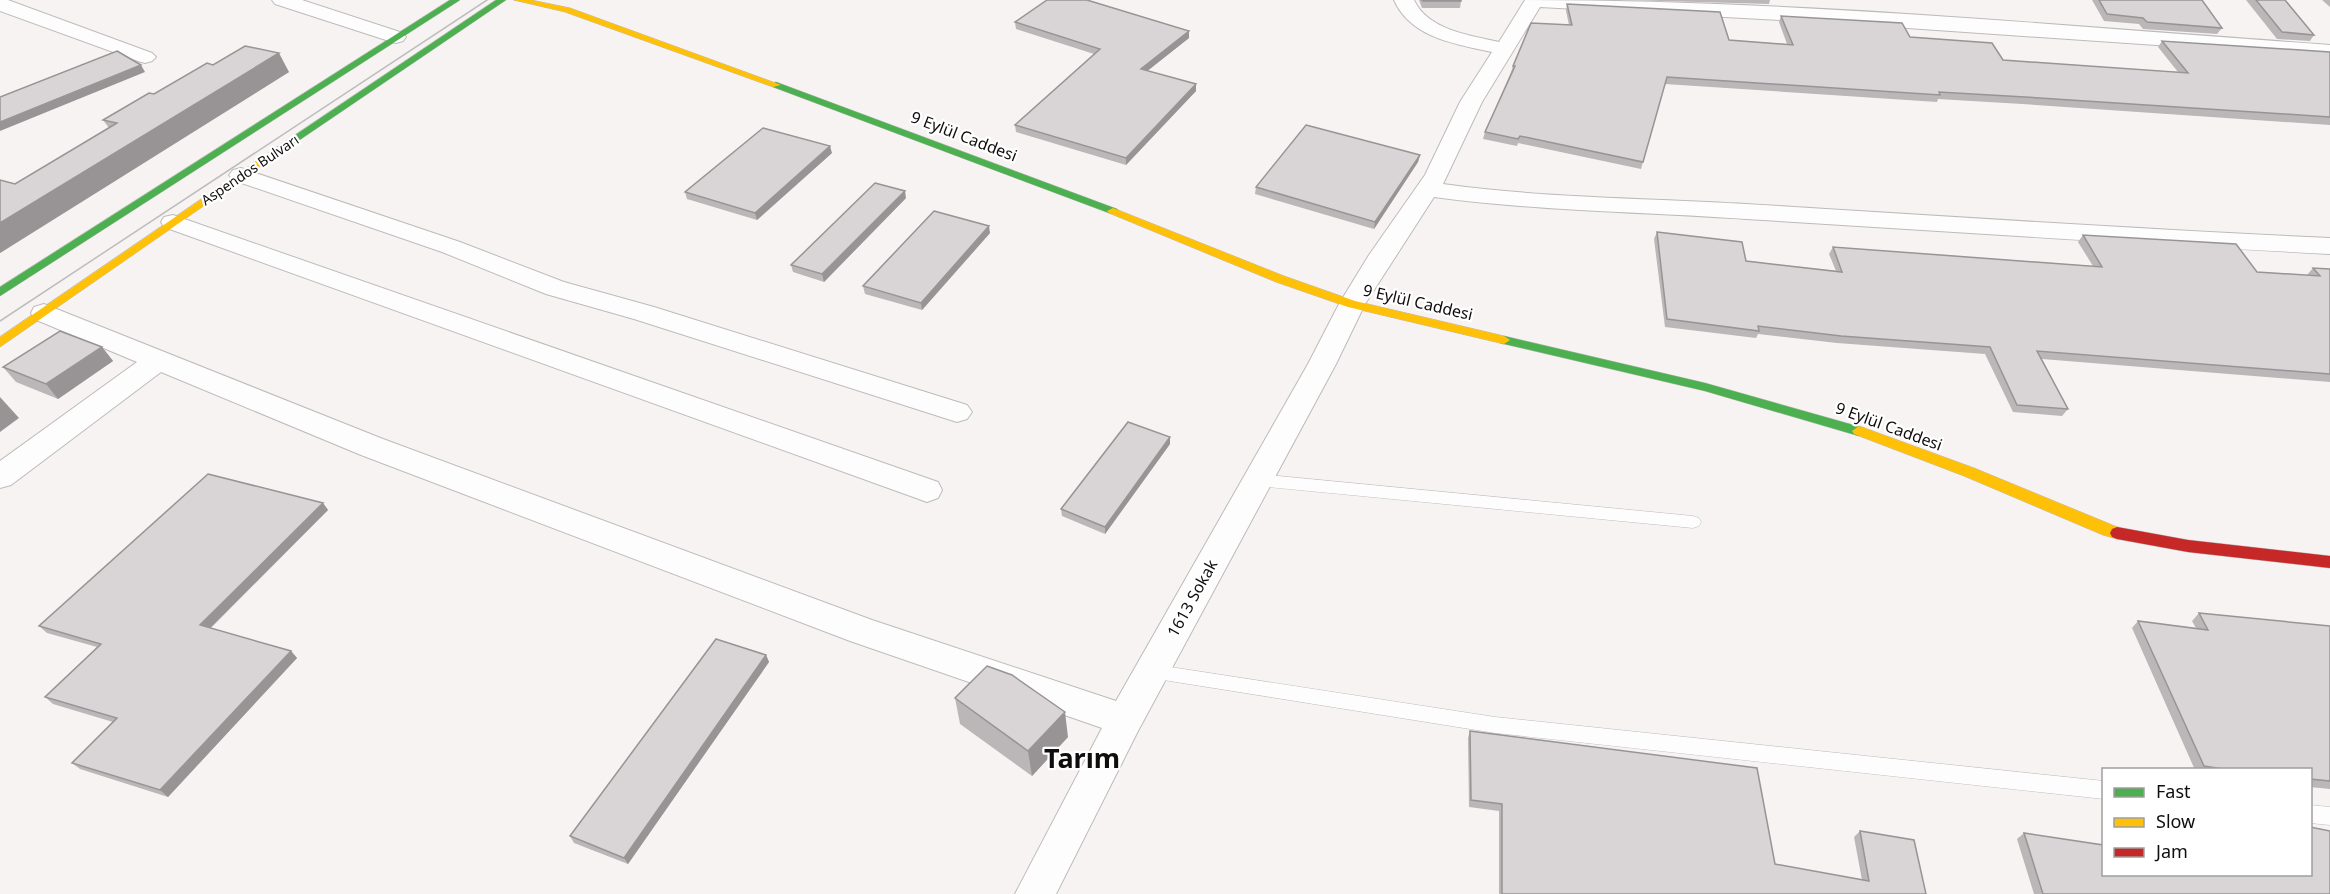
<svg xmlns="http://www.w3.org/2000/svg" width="2330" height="894" font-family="'Noto Sans',sans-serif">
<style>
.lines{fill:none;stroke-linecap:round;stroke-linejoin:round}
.lane-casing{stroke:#bebaba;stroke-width:1}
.street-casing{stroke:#bebaba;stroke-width:2}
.fast-casing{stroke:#bebaba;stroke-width:1}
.slow-casing{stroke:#bebaba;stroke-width:1}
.jam-casing{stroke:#bebaba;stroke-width:1}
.lane{fill:#fefdfd;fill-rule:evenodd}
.street{fill:#fefdfd;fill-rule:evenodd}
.fast{fill:#4caf50;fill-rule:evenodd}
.slow{fill:#ffc107;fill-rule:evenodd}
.jam{fill:#c62828;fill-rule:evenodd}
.tram{stroke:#bdbdbd;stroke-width:1.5}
.wall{fill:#bbb6b7}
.shaded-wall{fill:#989495}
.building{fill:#d9d4d5;stroke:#989495;stroke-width:1.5}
.labels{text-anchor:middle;stroke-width:4.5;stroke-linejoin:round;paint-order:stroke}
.far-street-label{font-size:14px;fill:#100d0d;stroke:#fff}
.street-label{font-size:16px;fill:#100d0d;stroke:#fff}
.near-district-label{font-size:27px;font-weight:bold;fill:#100d0d;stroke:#fff}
</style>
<rect width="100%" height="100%" fill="#f8f3f3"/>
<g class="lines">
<defs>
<g id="lane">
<polygon points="1258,474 1693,516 1699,518 1701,522 1699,526 1693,528 1258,486 1253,484 1250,480 1253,476"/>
<polygon points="1151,664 1495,717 2104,781 2104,799 1495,733 1151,678 1145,676 1142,671 1145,666"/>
<polygon points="2310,805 2330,807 2330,825 2310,823"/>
</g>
<g id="street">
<polygon points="0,0 8,0 152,53 156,57 152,61 145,63 138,61 0,11"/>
<polygon points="272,0 302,0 403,33 406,37 403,41 396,43 389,41 275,4"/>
<path d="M1394,0H1414C1428,30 1469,35 1499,42L1525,0C1793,0 2062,26 2330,45V57L1835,23L1540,7L1482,102L1443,184C1543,198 1645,198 1746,204C1941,216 2135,229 2330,238V254C2135,244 1941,231 1746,219C1642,212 1537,211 1434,197L1365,304L1336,364L1138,731L1056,894H1015L1102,728L850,641L361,455L161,372L11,485L0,488V461L137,362L34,319L31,313L34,307L44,304L383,439L872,620L1116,701L1308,364L1339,304L1369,255L1425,175L1460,102L1492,52C1455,44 1411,38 1394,0Z"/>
<polygon points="241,168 460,242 564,282 654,307 967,405 972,412 967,419 957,422 634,319 546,294 442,252 233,180 229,175 233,170"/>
<polygon points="173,215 938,482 942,490 938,498 927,502 916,498 164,227 161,222 164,217"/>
</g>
<g id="fast">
<polygon points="450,0 460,0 0,296 0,287"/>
<polygon points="496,0 506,0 270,160 266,161 261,158"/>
<polygon points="776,82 1117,209 1119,211 1113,214 1109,213 773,87 771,85"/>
<polygon points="1504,336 1705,383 1864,428 1866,431 1859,436 1705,391 1500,343 1498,340"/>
</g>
<g id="slow">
<polygon points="514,0 531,0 570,8 781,85 773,87 565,12"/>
<polygon points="266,155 271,158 270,160 0,347 0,337"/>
<polygon points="1113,208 1284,276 1355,301 1504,336 1510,340 1504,344 1348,307 1276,282 1109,213 1107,211"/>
<polygon points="1859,426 1974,468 2122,529 2124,533 2122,537 2117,539 2103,535 1964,476 1854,434 1852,431"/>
</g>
<polygon id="jam" points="2117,527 2188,540 2330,556 2330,568 2188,552 2117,539 2112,537 2110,533 2112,529"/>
</defs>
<use href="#lane" class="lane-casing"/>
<use href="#street" class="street-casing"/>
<use href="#fast" class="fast-casing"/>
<use href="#slow" class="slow-casing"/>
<use href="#jam" class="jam-casing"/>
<use href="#lane" class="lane"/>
<use href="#street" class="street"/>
<use href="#fast" class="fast"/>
<use href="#slow" class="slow"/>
<use href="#jam" class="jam"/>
<polyline class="tram" points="0,321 487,0"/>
</g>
<g class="wall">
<polygon points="1419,0 1461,0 1461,1 1460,8 1422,8"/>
<polygon points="1625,0 1770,0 1769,4"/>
<polygon points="2092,0 2202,0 2222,28 2217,34 2143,29 2139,24 2104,21"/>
<polygon points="2246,0 2285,0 2314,35 2310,41 2277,39"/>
<polygon points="2322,0 2330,0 2330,7"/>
<polygon points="1567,4 1729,40 1787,44 1779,22 1781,16 1910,37 2003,60 2178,72 2158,47 2162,41 2330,52 2330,125 2022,104 1938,99 1937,102 1665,84 1641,169 1518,143 1517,146 1483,139 1485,132 1511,72 1513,66 1569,25 1566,11"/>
<polygon points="1015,22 1189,38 1147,71 1196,84 1196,91 1126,165 1016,132 1015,125 1094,54 1016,29"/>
<polygon points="213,65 289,72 0,253 0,180 15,184 109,128 103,120"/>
<polygon points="832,153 757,220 687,199 685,192"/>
<polygon points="1420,155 1418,162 1374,229 1255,194 1256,187"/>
<polygon points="906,198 824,282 793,272 791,265"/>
<polygon points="1657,232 1746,261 1836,271 1829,254 1833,247 2093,266 2078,242 2083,235 2257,272 2307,275 2313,268 2330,269 2330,382 2042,359 2068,409 2062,416 2013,412 1985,354 1837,343 1758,334 1756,338 1665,327 1654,239"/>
<polygon points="990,233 922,310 865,294 863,286"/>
<polygon points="102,347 113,361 58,399 16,382 3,367"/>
<polygon points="1170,437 1170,444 1105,534 1062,516 1061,509"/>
<polygon points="323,503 328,510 211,628 291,651 297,658 168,797 80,769 72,763 113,722 53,704 45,697 97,647 47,633 39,626"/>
<polygon points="2199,613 2330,626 2330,789 2310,787 2310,770 2195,770 2132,628 2138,621 2196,628 2192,621"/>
<polygon points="766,655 769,662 628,864 574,843 570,836"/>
<polygon points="955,698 1068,737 1032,776 960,724"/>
<polygon points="1470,731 1775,864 1862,880 1854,837 1860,831 1926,894 1499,894 1499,811 1469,807 1468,738"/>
<polygon points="2024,833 2103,874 2330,894 2034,894 2017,839"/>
</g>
<g class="shaded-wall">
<polygon points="1189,31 1189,38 1141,76 1141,69"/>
<polygon points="279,53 289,72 0,253 0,223"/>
<polygon points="141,65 145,72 0,131 0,122"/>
<polygon points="1196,84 1196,91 1126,165 1126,158"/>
<polygon points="830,146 832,153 757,220 755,213"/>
<polygon points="1420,155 1418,162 1374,229 1375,222"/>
<polygon points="905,191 906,198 824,282 822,274"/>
<polygon points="989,226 990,233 922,310 921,303"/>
<polygon points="102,347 113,361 58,399 46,384"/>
<polygon points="0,397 19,418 0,432"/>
<polygon points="1170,437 1170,444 1105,534 1105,527"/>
<polygon points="323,503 328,510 206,632 200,625"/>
<polygon points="291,651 297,658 168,797 160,790"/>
<polygon points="766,655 769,662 628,864 624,858"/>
<polygon points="1065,712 1068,737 1032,776 1028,751"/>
</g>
<g class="building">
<polygon points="1047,0 1087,0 1189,31 1141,69 1196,84 1126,158 1015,125 1100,49 1015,22"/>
<polygon points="1422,0 1461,0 1461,1 1423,1"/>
<polygon points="2099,0 2202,0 2222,28 2147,22 2143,18 2107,14"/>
<polygon points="2256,0 2285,0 2314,35 2282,32"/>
<polygon points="1567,4 1720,12 1729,40 1793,45 1781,16 1902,23 1910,37 1992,43 2003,60 2188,73 2162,41 2330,52 2330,117 2025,97 1939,92 1940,95 1667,77 1643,162 1520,136 1518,139 1485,132 1515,66 1513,66 1531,23 1572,25"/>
<polygon points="245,46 279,53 0,223 0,180 15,184 117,123 103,120 149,93 154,94 207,63 213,65"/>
<polygon points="117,51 141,65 0,122 0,97"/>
<polygon points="1306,125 1420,155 1375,222 1256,187"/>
<polygon points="763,128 830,146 755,213 685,192"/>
<polygon points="875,183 905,191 822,274 791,265"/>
<polygon points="934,211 989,226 921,303 863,286"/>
<polygon points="1657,232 1742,242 1746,261 1842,272 1833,247 2102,267 2083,235 2236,244 2257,272 2320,276 2313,268 2330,269 2330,374 2037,351 2068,409 2017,405 1990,347 1841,336 1758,326 1759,331 1667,319"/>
<polygon points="60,331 102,347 46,384 3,367"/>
<polygon points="1128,422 1170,437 1105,527 1061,509"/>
<polygon points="208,474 323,503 200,625 291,651 160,790 72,763 117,718 45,697 101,644 39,626"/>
<polygon points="2199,613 2330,626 2330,781 2310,779 2310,770 2230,770 2204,766 2138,621 2208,630"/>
<polygon points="716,639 766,655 624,858 570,836"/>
<polygon points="987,666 1012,675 1065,712 1028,751 955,698"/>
<polygon points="1470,731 1757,768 1775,864 1869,881 1860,831 1914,840 1926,894 1502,894 1502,804 1471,800"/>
<polygon points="2310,827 2330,831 2330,894 2043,894 2024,833 2103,845 2103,874 2310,874"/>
</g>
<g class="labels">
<g class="far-street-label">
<text transform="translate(250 170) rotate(-34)" y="5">Aspendos Bulvarı</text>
</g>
<g class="street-label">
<text transform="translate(964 136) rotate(21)" y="6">9 Eylül Caddesi</text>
<text transform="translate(1418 302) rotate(13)" y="6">9 Eylül Caddesi</text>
<text transform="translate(1889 426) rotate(20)" y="6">9 Eylül Caddesi</text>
<text transform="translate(1192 598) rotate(-61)" y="6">1613 Sokak</text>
</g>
<g class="near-district-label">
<text x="1082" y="768">Tarım</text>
</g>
</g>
<rect x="2102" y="768" width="210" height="108" fill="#ffffff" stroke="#9f9e9e" stroke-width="1.5"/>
<rect x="2114" y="788" width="30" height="9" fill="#4caf50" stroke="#9f9e9e" stroke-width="1.5"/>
<text x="2156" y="798" font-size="18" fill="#100d0d">Fast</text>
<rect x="2114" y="818" width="30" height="9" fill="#ffc107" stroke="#9f9e9e" stroke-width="1.5"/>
<text x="2156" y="828" font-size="18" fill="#100d0d">Slow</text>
<rect x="2114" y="848" width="30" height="9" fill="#c62828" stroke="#9f9e9e" stroke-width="1.5"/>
<text x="2156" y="858" font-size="18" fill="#100d0d">Jam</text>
</svg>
